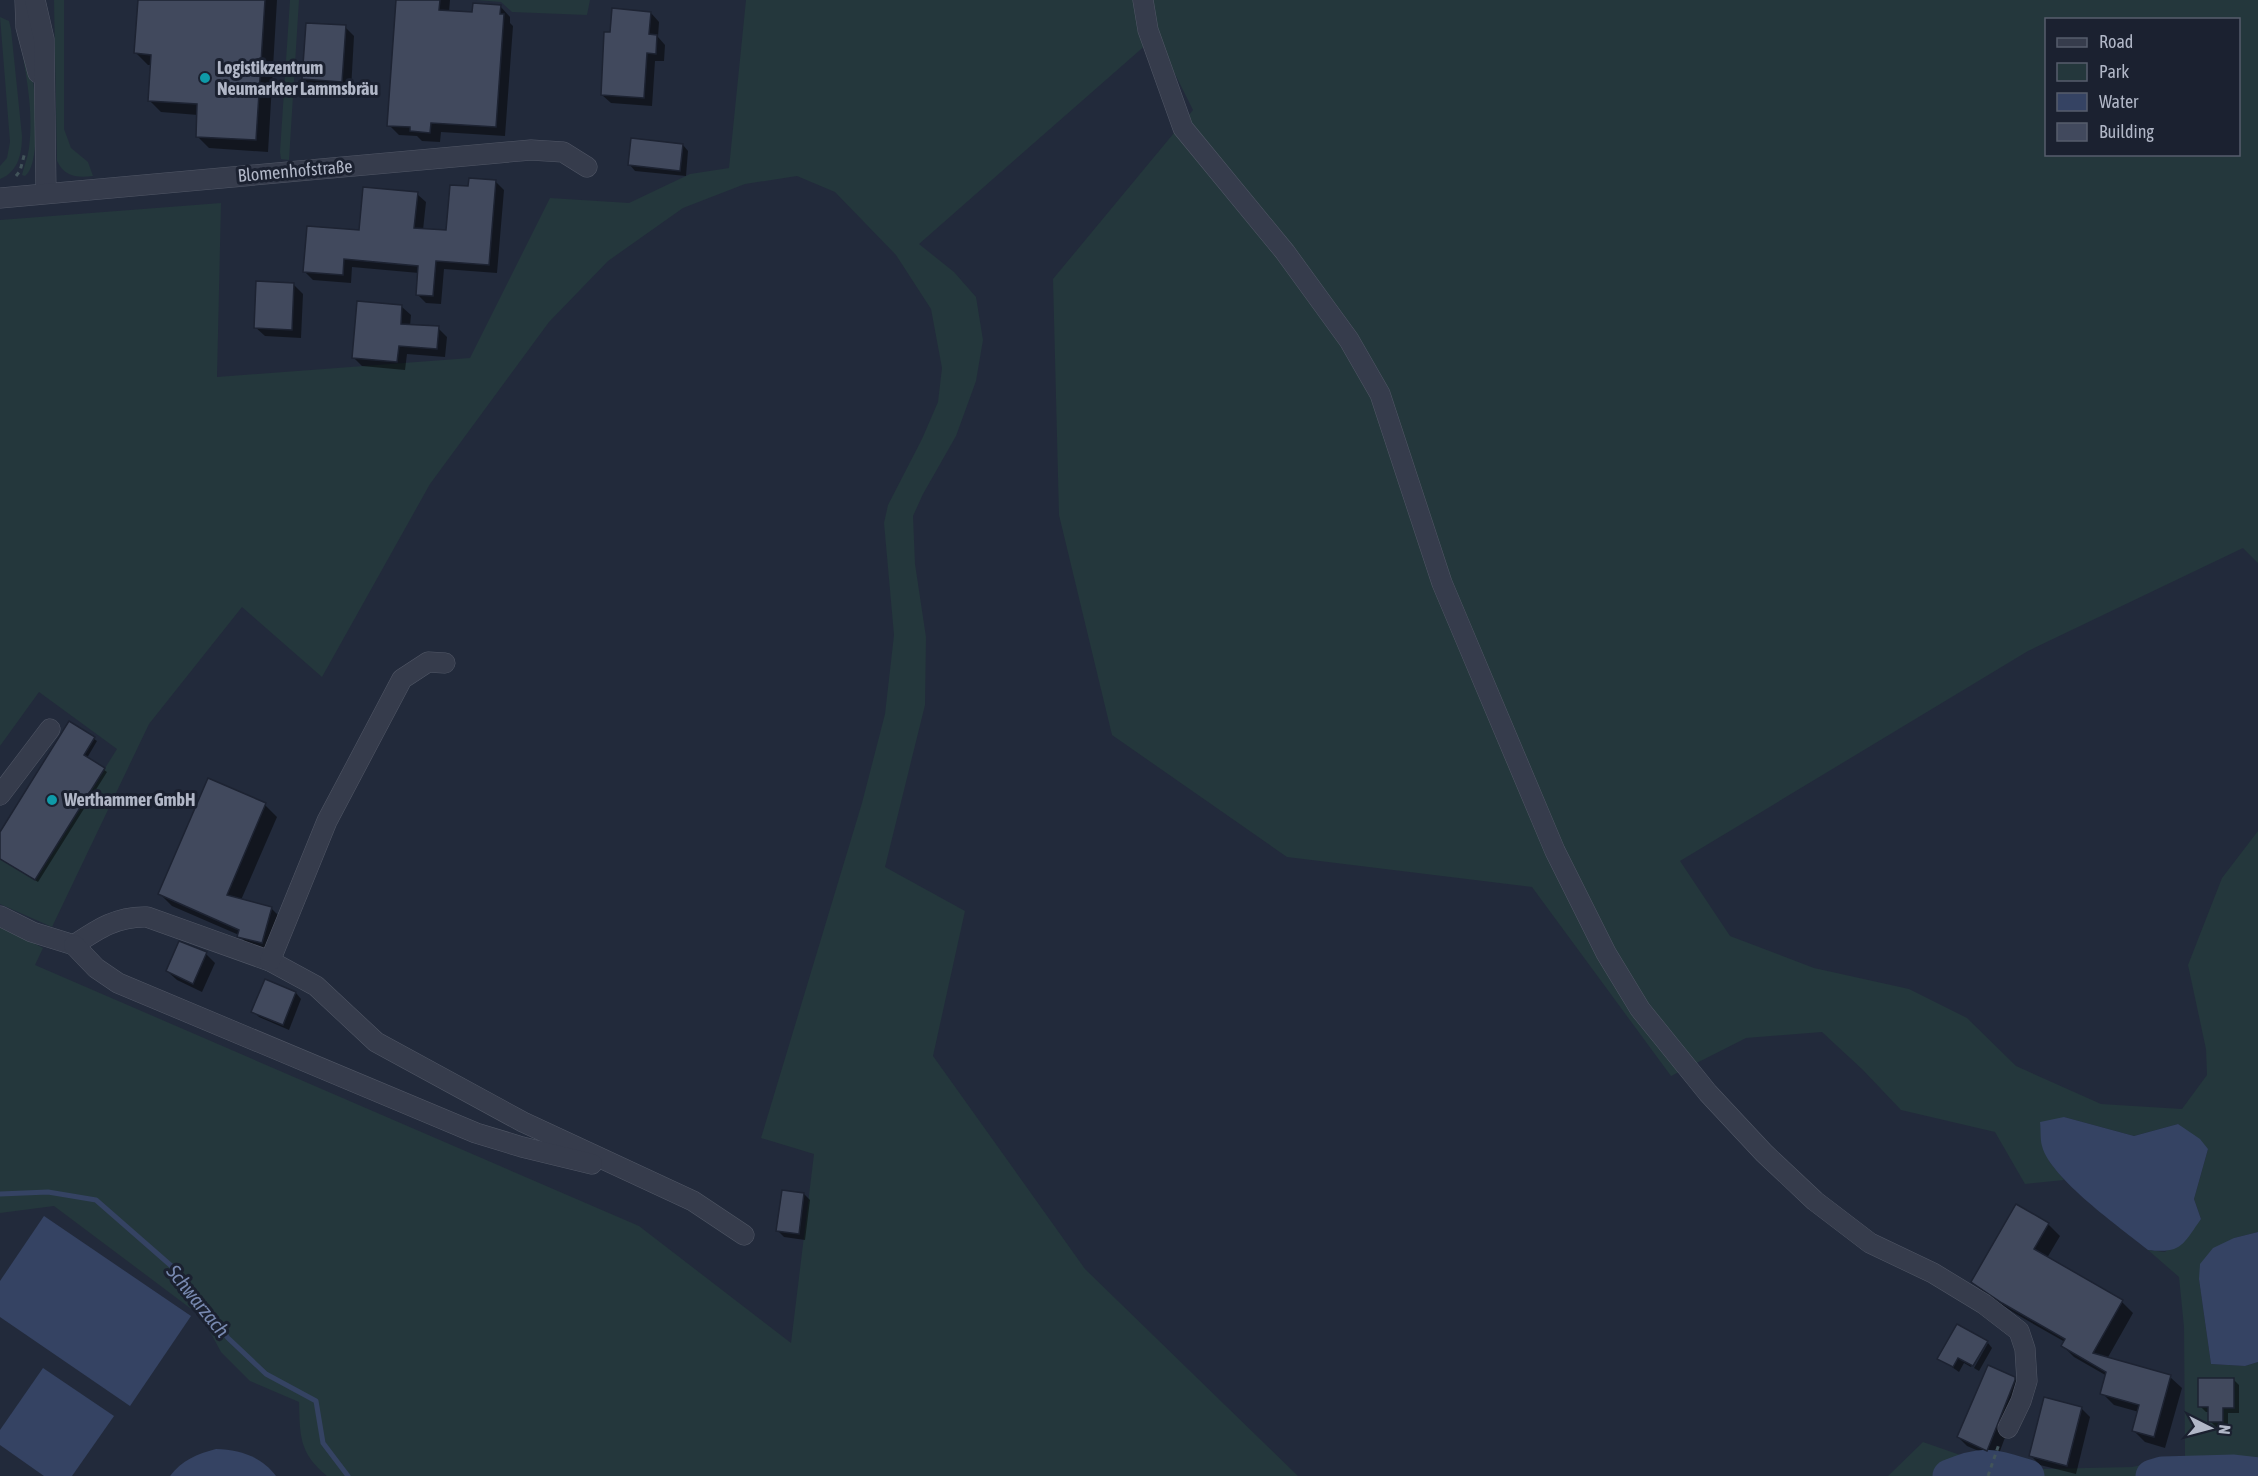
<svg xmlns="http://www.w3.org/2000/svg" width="2258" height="1476" font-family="'Asap Condensed',sans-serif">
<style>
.green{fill:#24373c;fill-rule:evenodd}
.water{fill:#354363}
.shadow{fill:#0007}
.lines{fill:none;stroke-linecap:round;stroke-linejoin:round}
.stream{stroke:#354363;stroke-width:5}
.river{stroke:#354363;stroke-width:33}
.building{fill:#41495d;stroke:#1d2332;stroke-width:1.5}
.minor-casing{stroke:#515766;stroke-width:21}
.path{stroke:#42545a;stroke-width:3;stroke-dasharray:4.5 4.5;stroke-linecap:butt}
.minor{stroke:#363c4c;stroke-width:20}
.culture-dot{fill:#0f9aa8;stroke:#1b2130;stroke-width:2}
.labels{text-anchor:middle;stroke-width:6;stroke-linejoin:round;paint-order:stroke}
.poi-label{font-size:18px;font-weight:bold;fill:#b1b7c7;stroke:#1b2130;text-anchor:start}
.street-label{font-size:18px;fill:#b1b7c7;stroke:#1b2130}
.water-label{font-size:20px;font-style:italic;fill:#7889b0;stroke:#1b2130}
</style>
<rect width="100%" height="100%" fill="#222a3b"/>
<g class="green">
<path d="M54,0H64V129L71,148L88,162L93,176C77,178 65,177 57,161Z"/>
<polygon points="290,0 299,0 289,160 281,159 280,152"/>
<polygon points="476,0 590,0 587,15 512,12 501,2"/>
<path d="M746,0H2258V563L2243,548L2028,651L1680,861L1730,936L1814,968L1909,989L1967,1018L2016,1066L2101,1104L2182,1109L2207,1075L2206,1049L2188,965L2222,878L2258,831V1232L2234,1238L2199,1279L2211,1364L2245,1366L2258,1362V1476H1888L1923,1442L1966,1457L2004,1452L2041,1469L2132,1467L2185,1456L2184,1327L2179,1277L2148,1250L2165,1252L2201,1219L2194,1199L2208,1149L2178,1124L2134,1136L2064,1117L2049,1161L2064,1180L2025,1184L1995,1132L1901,1110L1863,1070L1822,1032L1746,1038L1671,1076L1532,887L1287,857L1112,735L1059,515L1053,279L1193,110L1156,36L919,244L954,272L976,297L983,340L976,381L956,436L923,494L913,516L915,564L926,637L925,705L885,867L965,911L933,1056L1085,1269L1298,1476H327C299,1453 300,1436 299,1402L250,1381L221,1352L202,1317L54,1206L0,1213V926L43,948L35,965L639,1226L791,1343L814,1154L761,1138L862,803L885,714L894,635L884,523L888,505L922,439L938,402L942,368L931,309L896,255L835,192L797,176L745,184L683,208L608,261L549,322L430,484L322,677L242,607L149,724L52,927L0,904V859L35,880L117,749L39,692L0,746V220L221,203L217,377L470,358L550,198L629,203L690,174L729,168ZM2046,20H2238V154H2046Z"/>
<path d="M0,17L9,21L11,29L22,136C22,154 18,172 0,179V166L7,158L10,142Z"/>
<path d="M20,40C23,48 28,57 30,66C36,85 42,165 25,176L22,175C24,166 28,157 29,148C34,113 26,74 20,40Z"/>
</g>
<g class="water">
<path d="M2064,1117L2134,1136L2178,1124L2200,1139L2208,1149L2194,1199L2201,1219C2183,1244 2182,1254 2148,1250C2121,1228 2050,1178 2042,1146C2040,1139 2041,1130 2040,1122Z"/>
<polygon points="44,1216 191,1316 130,1406 0,1317 0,1281"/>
<polygon points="2258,1232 2258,1362 2245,1366 2211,1364 2199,1279 2200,1264 2213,1248 2234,1238"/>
<polygon points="43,1368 114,1416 72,1476 44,1476 0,1445 0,1430"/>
<path d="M216,1449C240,1450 261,1456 276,1476H170C182,1460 197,1454 216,1449Z"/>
</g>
<g class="shadow">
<polygon points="139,0 277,0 268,152 209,148 197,136 198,115 161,112 149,100 151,65 148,65 136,53"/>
<polygon points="397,0 450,0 449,12 474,14 500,6 510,17 510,23 513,26 505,136 441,132 440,142 422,141 417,136 399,135 389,125"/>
<polygon points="651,13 659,22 658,37 665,45 664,61 655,61 652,106 611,103 602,95 612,34"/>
<polygon points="345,27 354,36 351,90 313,88 303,79"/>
<polygon points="683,145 688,151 686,176 635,171 630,165"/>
<polygon points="495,181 504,190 497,273 444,269 441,304 426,303 417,294 419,273 352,267 351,283 313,280 304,271 417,194 426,202 423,230 448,232 469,188"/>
<polygon points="294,285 303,294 301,338 265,336 255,327"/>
<polygon points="402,307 411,315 410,326 438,328 447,337 445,357 407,354 405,370 362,366 353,357"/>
<polygon points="70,723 97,741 87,758 107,772 38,882 0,858 0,835"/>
<polygon points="265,805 277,817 241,900 271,908 283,920 273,954 251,948 239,935 172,906 160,894"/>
<polygon points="206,954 215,963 202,992 177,980 167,971"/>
<polygon points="266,981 296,993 301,999 289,1030 259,1017 253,1011"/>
<polygon points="804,1194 810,1200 805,1240 784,1237 778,1231"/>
<polygon points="2048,1224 2060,1236 2047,1258 2122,1302 2133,1313 2107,1359 2170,1377 2182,1388 2165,1448 2145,1442 2133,1430 2139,1412 2114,1405 2102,1393 2107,1376 2074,1357 2063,1346 2065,1342 2016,1314 1985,1294 1973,1282"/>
<polygon points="1985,1342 1971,1367 1964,1363 1959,1372 1939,1358"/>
<polygon points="1988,1343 1992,1348 1979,1371 1974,1368"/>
<polygon points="2014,1378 2023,1389 1997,1459 1967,1446 1958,1437"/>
<polygon points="2233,1379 2239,1385 2239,1413 2228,1413 2228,1427 2216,1427 2210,1421 2210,1412 2206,1412 2200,1406"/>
<polygon points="2081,1408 2090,1417 2076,1474 2040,1465 2031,1456"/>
</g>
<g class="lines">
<polyline class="stream" points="0,1194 48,1192 96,1200 176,1270 228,1338 266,1374 316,1401 323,1443 348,1476"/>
<g class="river">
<path d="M1949,1476C1984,1461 1992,1465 2028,1476"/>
<polyline points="2152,1476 2162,1473 2234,1471 2258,1474"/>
</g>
</g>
<g class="building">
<polygon points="138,0 265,0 256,140 196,137 197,104 148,101 151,55 134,53"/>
<polygon points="396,0 440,0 439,10 472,12 473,3 501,5 500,14 504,14 496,127 431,123 430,133 410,131 410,127 387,126"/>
<polygon points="612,8 651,12 649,34 657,35 656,54 647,53 644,98 601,95 604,32 610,32"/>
<polygon points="306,23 346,25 342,82 302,79"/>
<polygon points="631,138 683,144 680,171 628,165"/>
<polygon points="469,178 496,180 489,265 436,261 433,296 416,295 418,266 344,259 343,275 303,272 307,226 359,230 363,187 418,192 414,228 446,230 450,185 468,186"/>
<polygon points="256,281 294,283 292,330 254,328"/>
<polygon points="357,301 402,305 401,324 439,326 437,349 399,346 397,362 352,358"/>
<polygon points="69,721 95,737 84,755 105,768 35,880 0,859 0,832"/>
<polygon points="208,778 266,803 227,895 272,907 262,943 237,937 239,930 158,894"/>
<polygon points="179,941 207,952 193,984 166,971"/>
<polygon points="265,979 296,992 283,1025 251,1012"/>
<polygon points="782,1190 804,1193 799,1234 776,1231"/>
<polygon points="2016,1204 2049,1223 2034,1249 2123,1300 2093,1353 2171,1375 2154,1437 2132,1431 2139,1405 2100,1394 2106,1372 2061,1346 2065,1339 2002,1303 1971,1282"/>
<polygon points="1957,1324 1988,1341 1973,1366 1958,1358 1953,1367 1937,1359"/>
<polygon points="1988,1365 2015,1377 2015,1380 1987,1451 1957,1437"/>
<polygon points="2198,1378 2234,1378 2234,1408 2223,1408 2223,1422 2208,1422 2208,1407 2198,1407"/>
<polygon points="2044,1397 2082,1407 2067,1466 2029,1456"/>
</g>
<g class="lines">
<defs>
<g id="minor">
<polyline points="25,0 26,27 38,73"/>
<polyline points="35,0 44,39 46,193"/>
<polyline points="1143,0 1148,30 1183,128 1285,252 1349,340 1380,394 1442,583 1555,851 1606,953 1640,1009 1708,1093 1764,1153 1815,1201 1870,1243 1933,1273 1984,1304 2019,1331 2025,1349 2027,1381 2021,1401 2008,1428"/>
<polyline points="0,198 531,150 563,152 587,167"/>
<polyline points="0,795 50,729"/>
<path d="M0,916L32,932L74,945C98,929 117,916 147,917L270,961L316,986L376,1042L523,1122L693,1201L744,1235"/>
<polyline points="74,945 96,968 118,983 476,1133 522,1147 592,1164"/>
<polyline points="270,961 327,821 402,679 428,662 445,663"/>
</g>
</defs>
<use href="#minor" class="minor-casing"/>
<g class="path">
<polyline points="16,176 20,171 25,152"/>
<polyline points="1988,1476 1999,1444"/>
</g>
<use href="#minor" class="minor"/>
</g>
<g class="culture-dot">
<circle cx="205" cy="78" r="6"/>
<circle cx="52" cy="800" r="6"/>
</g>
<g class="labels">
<g class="poi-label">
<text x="217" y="74">Logistikzentrum<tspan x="217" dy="21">Neumarkter Lammsbräu</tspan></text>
<text x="64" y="806">Werthammer GmbH</text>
</g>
<g class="street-label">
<text transform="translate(295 171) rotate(-5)" y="6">Blomenhofstraße</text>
</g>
<g class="water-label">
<text transform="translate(198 1301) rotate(51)" y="7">Schwarzach</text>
</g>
</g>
<rect x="2045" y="18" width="195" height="138" fill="#1b2130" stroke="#575d6c" stroke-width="1.5"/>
<rect x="2057" y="38" width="30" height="9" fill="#363c4c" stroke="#575d6c" stroke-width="1.5"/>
<text x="2099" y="48" font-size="18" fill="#b1b7c7">Road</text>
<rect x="2057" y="63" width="30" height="18" fill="#24373c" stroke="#575d6c" stroke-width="1.5"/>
<text x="2099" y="78" font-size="18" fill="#b1b7c7">Park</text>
<rect x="2057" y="93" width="30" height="18" fill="#354363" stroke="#575d6c" stroke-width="1.5"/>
<text x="2099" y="108" font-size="18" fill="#b1b7c7">Water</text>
<rect x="2057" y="123" width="30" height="18" fill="#41495d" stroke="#575d6c" stroke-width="1.5"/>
<text x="2099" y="138" font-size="18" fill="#b1b7c7">Building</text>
<g transform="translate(2210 1428) rotate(96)" stroke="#1b2130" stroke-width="4.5" paint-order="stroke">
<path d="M0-4.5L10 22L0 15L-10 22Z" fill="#b1b7c7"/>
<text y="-9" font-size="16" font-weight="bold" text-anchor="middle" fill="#b1b7c7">N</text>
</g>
</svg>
